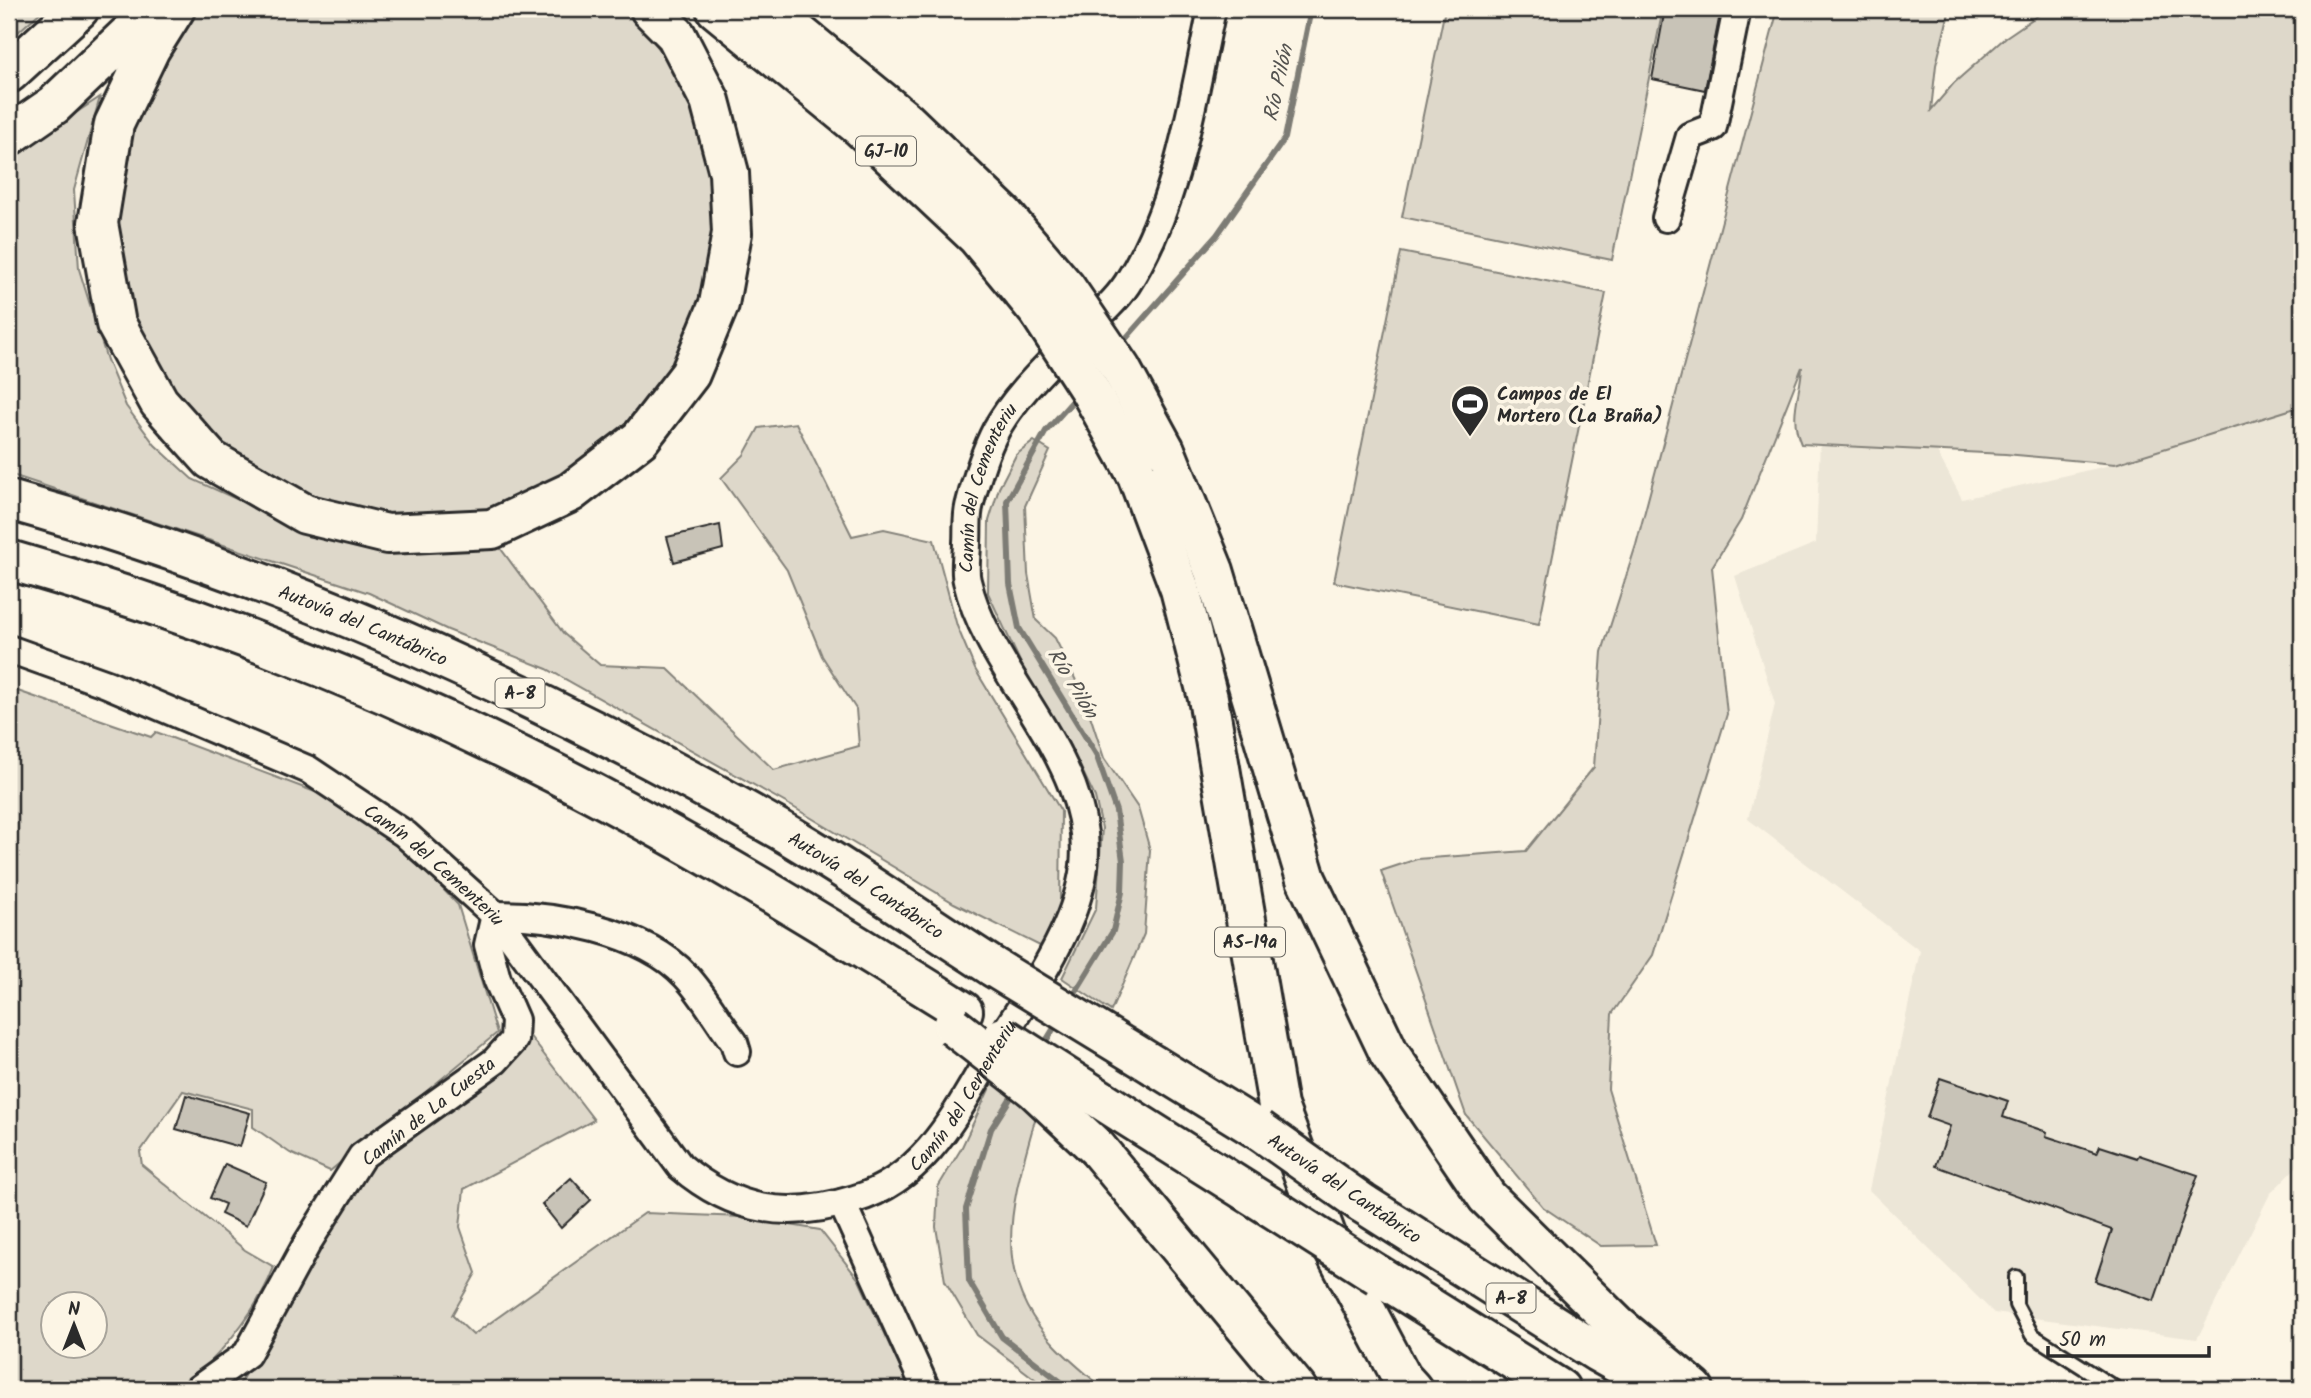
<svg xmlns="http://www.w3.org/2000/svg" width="2311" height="1398" font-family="Kalam,sans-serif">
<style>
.built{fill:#ece6d7}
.green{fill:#ded8ca;stroke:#84827a;stroke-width:2;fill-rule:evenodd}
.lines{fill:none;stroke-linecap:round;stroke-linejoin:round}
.stream{stroke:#7d7b74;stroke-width:6}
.building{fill:#c8c3b7;stroke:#2b2b2b;stroke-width:2}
.service-casing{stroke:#2b2b2b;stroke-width:18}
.minor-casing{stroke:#2b2b2b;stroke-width:32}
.motorway-casing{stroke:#2b2b2b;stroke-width:44}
.service{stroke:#fcf5e5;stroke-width:12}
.minor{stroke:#fcf5e5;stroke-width:26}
.motorway{stroke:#fcf5e5;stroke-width:38}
.motorway-bridge-casing{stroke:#2b2b2b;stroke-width:44;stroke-linecap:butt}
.motorway-bridge{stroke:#fcf5e5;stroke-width:38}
.labels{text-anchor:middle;stroke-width:7;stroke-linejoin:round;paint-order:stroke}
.shield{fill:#fcf5e5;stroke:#6a6863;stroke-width:2}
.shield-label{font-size:18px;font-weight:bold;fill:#2b2b2b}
.poi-label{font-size:19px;font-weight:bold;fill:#2b2b2b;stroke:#fcf5e5;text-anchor:start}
.street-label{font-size:19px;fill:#2b2b2b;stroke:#fcf5e5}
.water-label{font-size:21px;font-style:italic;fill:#545350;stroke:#fcf5e5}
</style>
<rect width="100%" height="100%" fill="#fcf5e5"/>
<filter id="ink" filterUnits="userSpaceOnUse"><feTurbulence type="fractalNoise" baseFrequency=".0143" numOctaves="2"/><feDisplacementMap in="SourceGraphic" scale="14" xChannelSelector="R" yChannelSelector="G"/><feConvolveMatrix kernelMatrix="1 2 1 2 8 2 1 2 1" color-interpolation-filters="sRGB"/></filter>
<g filter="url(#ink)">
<polygon class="built" points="2302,406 2302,1161 2270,1194 2197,1339 1994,1313 1869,1190 1920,951 1748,819 1775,704 1735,576 1816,543 1820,442 1936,450 1962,499 2115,464"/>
<g class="green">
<polygon points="9,9 44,9 9,40"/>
<polygon points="191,9 628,9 684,81 712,178 712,260 689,346 646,416 582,469 505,506 438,517 364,514 296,493 227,453 172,397 132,318 113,232 128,127"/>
<polygon points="1445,9 1663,9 1612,260 1402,217"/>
<path d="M1778,9H1950L1936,65L1931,110L1954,83L2006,37L2047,9H2302V406L2115,464L2005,454L1801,444C1788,414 1801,394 1802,367L1741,520L1712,567L1727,714L1653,955L1612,1014L1608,1089L1656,1245L1601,1246L1543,1207L1466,1115L1381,871L1417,859L1526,851L1594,767L1602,652L1636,545Z"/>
<polygon points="100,97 74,190 79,269 107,360 126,406 155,445 192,479 278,518 498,545 564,634 600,665 667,668 774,770 859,746 856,709 822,656 787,570 721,478 744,455 759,428 796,423 852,536 884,529 934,540 957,626 975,669 1061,811 1060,906 1044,948 954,903 793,807 547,669 448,630 369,593 9,474 9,157"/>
<polygon points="1401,252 1606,293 1539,624 1334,582"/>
<polygon points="1034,441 1050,451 1025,506 1028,574 1036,620 1055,638 1084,697 1104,758 1138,808 1150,850 1144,934 1111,1011 1062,978 1096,908 1102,828 1095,797 1080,766 1029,681 988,593 989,521 999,488 1016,455"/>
<path d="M9,688L151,737L156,732L323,795L408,852L458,905L497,1033L330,1171L290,1153L253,1127V1109L183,1091L140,1152L142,1165L245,1250L274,1267C258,1309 214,1368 175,1389H9ZM52,1304H94V1346H52Z"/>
<polygon points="529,1035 594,1120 464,1189 460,1227 476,1273 452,1315 473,1335 645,1213 742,1217 820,1230 859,1280 910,1389 233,1389 239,1385 329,1216 378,1160 491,1075"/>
<path d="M993,1081L1036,1116C1013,1200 986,1275 1056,1346C1071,1362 1088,1375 1104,1389H1048L977,1335L945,1281L936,1227L938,1187L961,1149Z"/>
</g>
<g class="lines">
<g class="stream">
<polyline points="1121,344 1217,235 1285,138 1311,9"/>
<polyline points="1070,1001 1113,931 1122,892 1123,861 1116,811 1096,754 1019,628 1010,584 1007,501 1046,431 1078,395"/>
<polyline points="1043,1046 1057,1023"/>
<polyline points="1015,1091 991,1129 966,1209 969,1281 1002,1337 1070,1389"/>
</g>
</g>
<g class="building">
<polygon points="1665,9 1721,9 1705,90 1652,79"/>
<polygon points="720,525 723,549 674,562 667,537"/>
<polygon points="1940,1078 2008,1101 2003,1117 2047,1132 2046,1136 2097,1153 2100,1146 2137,1158 2139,1155 2198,1175 2154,1301 2095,1281 2112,1230 1936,1166 1950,1126 1927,1118"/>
<polygon points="186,1095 250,1113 240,1147 176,1129"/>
<polygon points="225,1164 266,1182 246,1226 221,1214 225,1204 210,1198"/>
<polygon points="571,1178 591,1200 561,1228 542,1204"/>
</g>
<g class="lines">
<defs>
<polyline id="service" points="2016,1277 2016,1305 2032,1335 2117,1389"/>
<g id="minor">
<polyline points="1666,218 1690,136 1713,127 1737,9"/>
<path id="s1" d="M9,649L107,684L309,770L405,834L495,915L680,1166C734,1212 788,1220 855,1199C924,1179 956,1114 990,1056C1023,1002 1067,945 1081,883C1108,771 990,682 967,581C964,570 967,555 967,542C968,530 966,516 970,503C976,480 985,451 996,430C1014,397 1046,367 1072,340C1090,323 1113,305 1127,284C1179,203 1192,102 1212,9"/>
<polyline points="842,1203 926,1389"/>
<path d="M198,1389L247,1354L308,1242L362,1156L495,1061L514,1040L515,1020L497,979L488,945L495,915C553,915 644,930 686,976C704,995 717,1020 734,1042L737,1052"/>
</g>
<g id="motorway">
<polyline points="175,9 150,49 114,124 98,223 116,324 159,402 211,460 305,514 387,534 492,529 571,492 640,439 690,374 719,304 732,233 729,173 710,101 676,35 650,9"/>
<polyline points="716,9 860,127 977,237 1039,312"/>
<polyline points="769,9 906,121 1004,215 1066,288"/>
<polyline points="9,73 79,9"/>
<polyline points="9,136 54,105 155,9"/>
<polyline points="1165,450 1214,571 1306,879 1389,1053 1487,1197 1617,1325 1694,1389"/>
<polyline points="1137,475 1180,589 1208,698 1278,1106 1326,1235 1402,1378 1412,1389"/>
<path id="s2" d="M9,500C279,575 537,692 780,830C853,872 922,922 993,967"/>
<path d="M9,560C188,611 363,678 530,761C680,835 822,923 963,1011"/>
<polyline points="1155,1066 1259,1130"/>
<polyline points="1122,1113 1271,1207"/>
<polyline points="1097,1148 1297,1389"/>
<polyline points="1362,1203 1597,1352 1663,1389"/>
<polyline points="1378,1275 1560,1389"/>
</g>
</defs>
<use href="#service" class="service-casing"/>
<use href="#minor" class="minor-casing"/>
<use href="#motorway" class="motorway-casing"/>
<use href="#service" class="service"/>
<use href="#minor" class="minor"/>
<use href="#motorway" class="motorway"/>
<defs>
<g id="motorway-bridge">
<polyline points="1066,288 1121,369 1165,450"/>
<polyline points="1039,312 1089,389 1137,475"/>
<polyline points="993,967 1155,1066"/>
<polyline points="953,1026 1034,1089 1097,1148"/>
<polyline points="1003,1037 1122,1113"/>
<polyline points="1259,1130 1362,1203"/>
<polyline points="1271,1207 1378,1275"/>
</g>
</defs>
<use href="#motorway-bridge" class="motorway-bridge-casing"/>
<use href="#motorway-bridge" class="motorway-bridge"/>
</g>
</g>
<defs>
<symbol id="stadium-pin" viewBox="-11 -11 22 30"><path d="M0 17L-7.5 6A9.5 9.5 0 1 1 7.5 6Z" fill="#2b2b2b" stroke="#fcf5e5"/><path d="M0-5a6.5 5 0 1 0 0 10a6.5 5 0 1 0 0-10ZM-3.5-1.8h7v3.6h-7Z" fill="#fff"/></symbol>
</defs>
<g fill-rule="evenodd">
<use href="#stadium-pin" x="1448" y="382" width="44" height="60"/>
</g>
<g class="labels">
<g class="shield">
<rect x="856" y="136.5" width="60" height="29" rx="5"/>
<rect x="495.5" y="678.5" width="49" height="29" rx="5"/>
<rect x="1215" y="927.5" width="70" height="29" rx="5"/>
<rect x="1486.5" y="1283.5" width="49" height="29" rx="5"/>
</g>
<g class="shield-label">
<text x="886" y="157">GJ-10</text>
<text x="520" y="699">A-8</text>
<text x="1250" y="948">AS-19a</text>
<text x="1511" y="1304">A-8</text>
</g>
<g class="poi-label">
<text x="1497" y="400">Campos de El<tspan x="1497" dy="22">Mortero (La Braña)</tspan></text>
</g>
<g class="street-label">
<text dy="7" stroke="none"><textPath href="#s1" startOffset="1885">Camín del Cementeriu</textPath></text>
<text dy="7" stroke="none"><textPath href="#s2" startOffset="376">Autovía del Cantábrico</textPath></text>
<text dy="7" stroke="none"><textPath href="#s1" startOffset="481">Camín del Cementeriu</textPath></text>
<text dy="7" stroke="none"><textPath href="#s2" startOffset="943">Autovía del Cantábrico</textPath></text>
<text dy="7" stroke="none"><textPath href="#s1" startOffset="1213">Camín del Cementeriu</textPath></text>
<text transform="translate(428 1111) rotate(-38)" y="7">Camín de La Cuesta</text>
<text transform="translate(1345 1188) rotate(34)" y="7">Autovía del Cantábrico</text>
</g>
<g class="water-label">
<text transform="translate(1278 83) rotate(-78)" y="7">Río Pilón</text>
<text transform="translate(1073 683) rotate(59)" y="7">Río Pilón</text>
</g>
</g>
<rect width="2311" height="1398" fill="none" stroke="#fcf5e5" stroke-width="35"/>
<rect x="18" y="18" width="2276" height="1363" fill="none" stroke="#2b2b2b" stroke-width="2.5" filter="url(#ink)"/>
<g transform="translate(74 1325)"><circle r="33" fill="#fcf5e5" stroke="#a8a49b" stroke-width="2"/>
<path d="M0-5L12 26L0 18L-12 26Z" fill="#2b2b2b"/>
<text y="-10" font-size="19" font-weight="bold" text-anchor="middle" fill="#2b2b2b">N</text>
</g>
<path d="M2048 1346v10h161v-10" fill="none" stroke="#2b2b2b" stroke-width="3.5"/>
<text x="2059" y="1346" font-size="21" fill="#2b2b2b" stroke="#fcf5e5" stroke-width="5" paint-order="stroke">50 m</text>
</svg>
